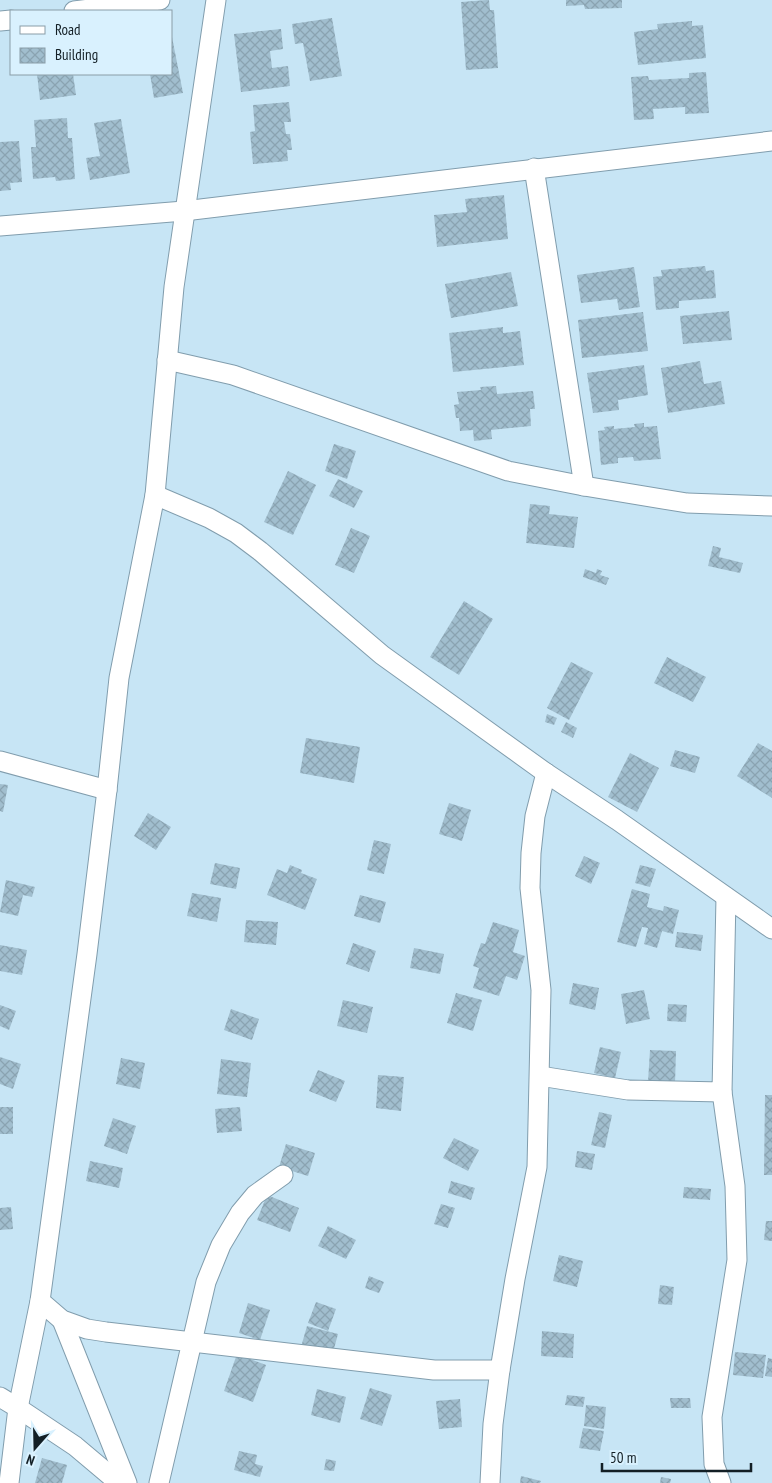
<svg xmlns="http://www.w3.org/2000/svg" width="772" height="1483" font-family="'PT Sans Narrow',sans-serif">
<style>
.building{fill:url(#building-cross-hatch)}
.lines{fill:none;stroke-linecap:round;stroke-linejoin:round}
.minor-casing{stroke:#819dad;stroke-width:21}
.minor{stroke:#fff;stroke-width:19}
</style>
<defs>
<pattern id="building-cross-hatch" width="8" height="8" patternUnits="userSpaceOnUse" patternTransform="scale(1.25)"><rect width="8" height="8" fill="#a1bece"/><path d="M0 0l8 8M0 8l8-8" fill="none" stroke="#8aa3b1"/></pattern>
</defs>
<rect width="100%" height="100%" fill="#c7e5f5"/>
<g class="building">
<polygon points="487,0 489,0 490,10 494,10 498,68 466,70 461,2"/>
<polygon points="566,0 622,0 622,8 585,9 584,5 566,6"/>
<polygon points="332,18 342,76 310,81 303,43 295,44 292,24"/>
<polygon points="692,21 692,26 703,25 706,58 638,65 634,32 658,29 657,24"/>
<polygon points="281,29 283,49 270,51 272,68 288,66 290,86 241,92 234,34"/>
<polygon points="171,32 183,93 154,98 150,74 171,74"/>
<polygon points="706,72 709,113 685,114 685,107 653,109 654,119 634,120 631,77 648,76 649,80 689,78 689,73"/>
<polygon points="37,74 73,74 76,95 40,100"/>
<polygon points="289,102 291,122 284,122 286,134 290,134 292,150 287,150 288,161 253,164 250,132 255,131 253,105"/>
<polygon points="67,118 68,138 72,138 75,179 56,181 55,177 33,179 31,147 36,147 34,120"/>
<polygon points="121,119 130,173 90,180 86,158 100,156 94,123"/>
<polygon points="19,141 22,182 10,183 11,190 0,191 0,142"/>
<polygon points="504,195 508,239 437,247 434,215 467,212 465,199"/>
<polygon points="705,266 706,271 714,270 716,298 679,301 679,308 656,310 653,277 662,276 661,270"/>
<polygon points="634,267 640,307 619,310 617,299 581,303 577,275"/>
<polygon points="511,272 518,306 451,318 445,284"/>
<polygon points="729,311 732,340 683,344 680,316"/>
<polygon points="643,312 648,351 582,358 578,320"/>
<polygon points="503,327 503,333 520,331 524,365 453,372 449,333"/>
<polygon points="700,361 704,384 721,381 725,404 668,413 661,368"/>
<polygon points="644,365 648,395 618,400 619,410 593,413 587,373"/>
<polygon points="496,386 497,394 533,391 535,409 530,409 531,426 491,430 492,439 474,441 473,430 460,431 459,418 456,418 454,405 459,404 457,392 481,390 480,387"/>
<polygon points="644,423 644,427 657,426 661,459 634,461 633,457 618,458 618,463 601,465 598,431 605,430 604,427 614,426 614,429 635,427 634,424"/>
<polygon points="334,444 356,451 347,479 325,471"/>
<polygon points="288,471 316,485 293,535 264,522"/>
<polygon points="338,479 363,491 354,508 329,496"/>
<polygon points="530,504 550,506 549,514 578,517 574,548 526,543"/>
<polygon points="351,528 370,536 354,573 335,565"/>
<polygon points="713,546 721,548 719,557 743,563 740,573 708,566"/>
<polygon points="585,569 596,573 597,569 602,571 600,575 609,578 606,585 583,577"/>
<polygon points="464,601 493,619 459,675 430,657"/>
<polygon points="667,657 706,677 693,702 654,683"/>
<polygon points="571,662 593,673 569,720 547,708"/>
<polygon points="547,714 557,718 554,725 545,722"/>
<polygon points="566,722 577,728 573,738 561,732"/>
<polygon points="306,738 360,747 354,783 300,773"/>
<polygon points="758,743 772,751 772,798 737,776"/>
<polygon points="675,750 700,757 695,773 670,766"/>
<polygon points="630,753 659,768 637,812 608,797"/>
<polygon points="0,784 8,785 3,812 0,811"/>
<polygon points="449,803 471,810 462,841 439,834"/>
<polygon points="148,813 171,827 156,850 134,836"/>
<polygon points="374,840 391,844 384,874 367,870"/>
<polygon points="584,856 600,863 591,884 575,876"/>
<polygon points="215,863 240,868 236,889 210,884"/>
<polygon points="290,865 302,870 301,873 317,879 305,910 267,895 277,869 287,873"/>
<polygon points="640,865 656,869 650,887 635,883"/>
<polygon points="6,880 35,887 32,897 23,895 18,916 0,912"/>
<polygon points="632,889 650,894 647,907 663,911 664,906 679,910 673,934 662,931 657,948 644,944 648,928 642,927 636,947 617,942"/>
<polygon points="192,893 221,898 217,922 187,916"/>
<polygon points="360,895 386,902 380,923 354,916"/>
<polygon points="246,920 278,922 276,945 244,942"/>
<polygon points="493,922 519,930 513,952 525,956 517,980 506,976 499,996 473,988 479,968 473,966 481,943 485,944"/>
<polygon points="677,932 703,935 701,951 675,947"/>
<polygon points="353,943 376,951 369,972 346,964"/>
<polygon points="0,945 27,950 22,975 0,971"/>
<polygon points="414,948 444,954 440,974 410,968"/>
<polygon points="573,983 599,988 595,1010 569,1004"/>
<polygon points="644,990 650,1019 626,1024 621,994"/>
<polygon points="456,993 482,1000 473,1031 447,1023"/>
<polygon points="343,1000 373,1007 367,1033 337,1026"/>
<polygon points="668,1004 687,1005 686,1022 667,1021"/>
<polygon points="0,1005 16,1011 9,1030 0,1026"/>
<polygon points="231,1009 259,1019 252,1040 224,1030"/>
<polygon points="600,1047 621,1052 615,1078 594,1073"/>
<polygon points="650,1050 676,1051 675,1083 648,1082"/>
<polygon points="0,1057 21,1064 13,1089 0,1084"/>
<polygon points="121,1058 145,1063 140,1089 116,1084"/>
<polygon points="221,1059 251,1063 247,1097 217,1094"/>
<polygon points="318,1070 345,1081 336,1102 309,1091"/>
<polygon points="378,1075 404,1077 401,1111 376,1108"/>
<polygon points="765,1095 772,1095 772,1175 764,1175"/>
<rect x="0" y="1107" width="13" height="27"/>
<polygon points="240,1107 242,1131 217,1133 215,1109"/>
<polygon points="599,1112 612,1115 605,1148 591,1145"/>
<polygon points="113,1118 136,1126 127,1154 104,1146"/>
<polygon points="454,1138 479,1150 468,1171 443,1158"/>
<polygon points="286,1144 315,1153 308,1176 279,1167"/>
<polygon points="577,1151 595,1154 592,1170 575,1167"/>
<polygon points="90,1161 123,1168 119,1188 86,1181"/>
<polygon points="451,1181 475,1188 471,1200 448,1193"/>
<polygon points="684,1187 711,1189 710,1200 683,1198"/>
<polygon points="267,1195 299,1208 290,1232 257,1220"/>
<polygon points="441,1204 455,1208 448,1228 434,1224"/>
<polygon points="11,1207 13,1229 0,1230 0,1208"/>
<polygon points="766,1221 772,1221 772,1241 764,1240"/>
<polygon points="328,1226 356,1240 346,1259 318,1246"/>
<polygon points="559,1255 583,1261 577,1287 553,1281"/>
<polygon points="369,1276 384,1282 379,1293 365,1288"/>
<polygon points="660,1285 674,1287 672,1305 658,1304"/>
<polygon points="316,1302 336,1309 328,1331 308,1323"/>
<polygon points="248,1303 270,1310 260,1340 239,1333"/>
<polygon points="307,1326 338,1334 332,1356 301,1347"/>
<polygon points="542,1331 574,1334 573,1358 541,1356"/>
<polygon points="735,1352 766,1355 763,1378 733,1375"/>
<polygon points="237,1354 266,1365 253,1402 224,1391"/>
<polygon points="768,1358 772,1359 772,1377 765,1376"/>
<polygon points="370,1388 392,1395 382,1426 360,1419"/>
<polygon points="317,1389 346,1397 340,1423 311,1415"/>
<polygon points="567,1395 585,1397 583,1407 565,1405"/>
<polygon points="670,1398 690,1398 691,1408 671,1408"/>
<polygon points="460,1399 462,1427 439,1429 436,1401"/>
<polygon points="586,1405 606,1407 604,1429 584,1426"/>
<polygon points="583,1428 604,1431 600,1451 579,1448"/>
<polygon points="239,1451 257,1455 255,1464 263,1466 260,1477 234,1470"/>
<polygon points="42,1458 67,1465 62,1483 35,1483"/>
<polygon points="326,1459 336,1461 334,1471 324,1470"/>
<polygon points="521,1476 541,1481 540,1483 520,1483"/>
<polygon points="661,1477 671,1479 670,1483 660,1483"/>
</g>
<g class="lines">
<defs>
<g id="minor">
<polyline points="74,11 160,0"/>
<polyline points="0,21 11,20"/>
<polyline points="534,168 584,486"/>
<polyline points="0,226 184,211 772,141"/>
<polyline points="167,360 233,375 508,471 584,486 687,503 772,506"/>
<polyline points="155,495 209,518 236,533 260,551 382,655 546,773 617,820 772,929"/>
<polyline points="0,761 107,790"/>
<polyline points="540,1076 628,1090 722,1092 726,897"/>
<polyline points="40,1301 62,1320 87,1329 106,1332 434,1370 500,1370"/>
<polyline points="62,1320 127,1483"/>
<polyline points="0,1397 18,1408 75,1446 119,1483"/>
<polyline points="9,1483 18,1408 40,1301 87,954 107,790 119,678 155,495 174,287 216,0"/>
<polyline points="159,1483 206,1282 221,1245 240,1213 255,1195 283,1175"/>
<polyline points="490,1483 493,1424 500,1370 515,1279 537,1167 541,990 530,888 531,853 535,816 546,773"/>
<polyline points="721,1483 714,1464 712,1417 737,1260 735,1186 722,1092"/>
</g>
</defs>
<use href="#minor" class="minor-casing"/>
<use href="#minor" class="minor"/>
</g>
<rect x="10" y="10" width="162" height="65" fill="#d9f1fe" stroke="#8a9da7"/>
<rect x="20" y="26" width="25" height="8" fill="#ffffff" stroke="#8a9da7"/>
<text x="55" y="35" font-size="15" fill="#131f25">Road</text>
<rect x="20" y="48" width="25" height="15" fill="url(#building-cross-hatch)" stroke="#8a9da7"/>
<text x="55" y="60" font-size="15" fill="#131f25">Building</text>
<g transform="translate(35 1448) rotate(200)" stroke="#d9f1fe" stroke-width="4" paint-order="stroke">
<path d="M0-4L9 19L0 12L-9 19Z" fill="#131f25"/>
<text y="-8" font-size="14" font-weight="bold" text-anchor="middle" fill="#131f25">N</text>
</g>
<path d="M602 1463v8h149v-8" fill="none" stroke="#131f25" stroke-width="2.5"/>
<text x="610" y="1463" font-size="15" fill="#131f25" stroke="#d9f1fe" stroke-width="4" paint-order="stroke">50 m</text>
</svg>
